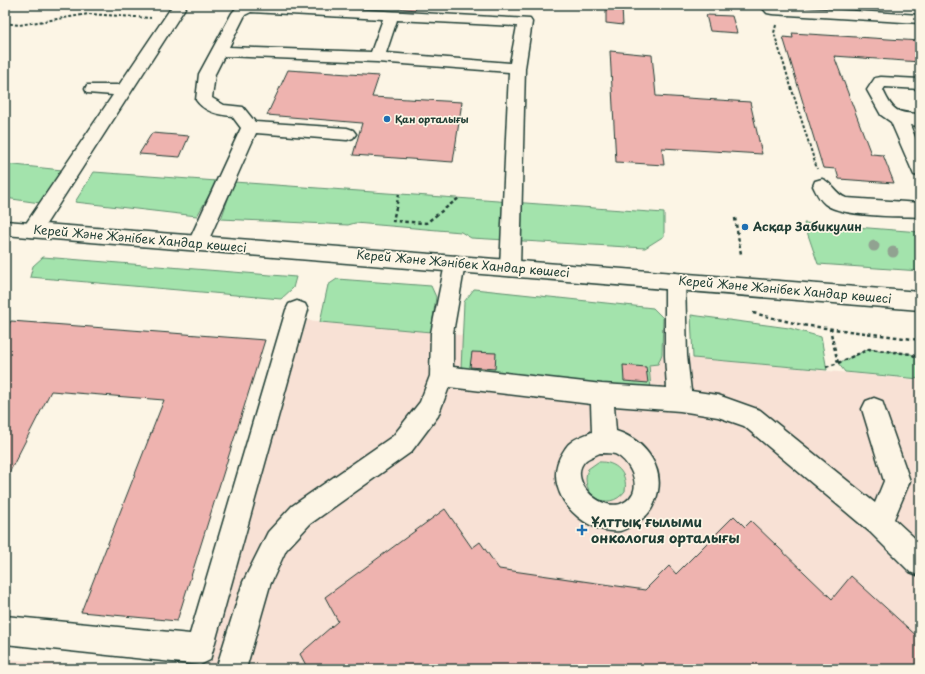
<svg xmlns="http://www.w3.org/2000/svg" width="925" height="674" font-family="'Playpen Sans',sans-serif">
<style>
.built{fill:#f8e1d5}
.green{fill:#a3e3ac;stroke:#619070}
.building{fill:#eeb3af;stroke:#1f3d34}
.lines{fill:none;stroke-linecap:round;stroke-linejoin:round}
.minor-casing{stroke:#1f3d34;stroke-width:3}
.major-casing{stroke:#1f3d34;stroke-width:3}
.path-far1{stroke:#1f3d34;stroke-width:2;stroke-dasharray:3 2;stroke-linecap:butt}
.path{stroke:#1f3d34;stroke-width:2.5;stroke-dasharray:3.5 3;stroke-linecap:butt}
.minor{fill:#fcf5e5;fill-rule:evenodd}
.major{fill:#fcf5e5;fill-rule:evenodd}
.tree{fill:#91a291}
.poi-dot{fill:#1f6fb2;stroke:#fcf5e5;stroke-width:1.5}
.labels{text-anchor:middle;stroke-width:3.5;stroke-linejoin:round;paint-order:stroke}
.far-poi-label{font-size:10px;font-weight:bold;fill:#1f3d34;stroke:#fcf5e5;text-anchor:start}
.poi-label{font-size:12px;font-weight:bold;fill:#1f3d34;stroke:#fcf5e5;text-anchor:start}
.street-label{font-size:12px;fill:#1f3d34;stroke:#fcf5e5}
.near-poi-label{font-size:14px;font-weight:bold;fill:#1f3d34;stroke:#fcf5e5;text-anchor:start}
</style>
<rect width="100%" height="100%" fill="#fcf5e5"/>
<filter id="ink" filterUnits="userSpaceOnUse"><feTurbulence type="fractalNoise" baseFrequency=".025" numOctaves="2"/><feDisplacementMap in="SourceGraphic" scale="8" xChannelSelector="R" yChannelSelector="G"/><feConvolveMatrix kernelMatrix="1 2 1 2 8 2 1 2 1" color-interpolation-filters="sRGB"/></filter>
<g filter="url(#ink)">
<g class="built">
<polygon points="307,320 920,380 920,669 204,669"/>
<polygon points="5,659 115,669 5,669"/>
</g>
<g class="green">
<polygon points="5,164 62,170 40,203 5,198"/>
<polygon points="94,172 217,181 197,216 75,202"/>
<polygon points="234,182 664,213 664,236 645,248 471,238 461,232 355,223 348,225 221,219"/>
<polygon points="804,223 920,232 920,271 818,264"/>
<polygon points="43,257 296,277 293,288 281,299 30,277 33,266"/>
<polygon points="337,279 431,286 436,297 431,332 320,322 328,285"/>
<polygon points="474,289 653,308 663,318 662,354 658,364 649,365 651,390 461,369 464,302"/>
<polygon points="691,315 789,328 821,337 827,370 693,358"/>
<polygon points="869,349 911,354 920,359 920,379 845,372 838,363"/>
<path d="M598,462C616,461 628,473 625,491C608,514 578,494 588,469Z"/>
</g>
<g class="building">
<polygon points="389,5 417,5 415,10 388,7"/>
<polygon points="799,5 854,5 857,13 801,10"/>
<polygon points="606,6 622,8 623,25 606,23"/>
<polygon points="706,15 732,16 737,33 710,31"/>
<polygon points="792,33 920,41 920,62 834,56 871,154 883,155 894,183 839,179 836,169 823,168 783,37 793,38"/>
<polygon points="610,51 652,55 656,96 750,102 762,154 662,148 664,165 616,162"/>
<polygon points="288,70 379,76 372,97 462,102 453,162 353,155 362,123 267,115"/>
<polygon points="152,133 189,136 180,157 139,154"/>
<polygon points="11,321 265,340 177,621 81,612 164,400 51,391 5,481 5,331"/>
<polygon points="472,352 496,353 495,369 470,367"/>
<polygon points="623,365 646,367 648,383 624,381"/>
<polygon points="445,509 472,548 480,542 499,569 645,590 669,566 676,574 734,516 745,527 751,521 832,599 851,576 920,639 920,669 308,669 300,654 338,621 325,597"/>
</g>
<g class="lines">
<defs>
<g id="minor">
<polygon points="173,5 187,5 39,235 32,237 25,235 22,230 25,225 113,95 87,93 85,89 87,85 119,85"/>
<path d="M242,5H277L530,19L532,22L525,68L520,268L517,274L510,276L503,274L500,268L509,72L377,62L224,56L215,74L212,98L224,105L243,107L255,122L347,128L353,130L356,134L353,138L347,140L256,133L205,248L198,251L191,248L188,243L241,128L232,116C219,115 204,112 196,100L199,74L232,13L238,6ZM251,12L383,19L371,52L229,47L245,15ZM397,20L517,26L510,63L386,53Z"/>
<polygon points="760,5 920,15 920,23 772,14 767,13"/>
<path d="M881,77L920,79V89L885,87L883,90C893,112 897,113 920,114V126L910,125L920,149V176L914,175L891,122L881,115L867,90L875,78Z"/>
<path d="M822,179C832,182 835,194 846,198L920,203V217C898,216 841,217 825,204C819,199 816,192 813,186L815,181Z"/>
<path d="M455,256L462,258L465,264L453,333V367L602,384L667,388L665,356V281L668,275L675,273L682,275L685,281L687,356L691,391L718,395L760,410L875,503L884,481L862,409L866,401L874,398L882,401L910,481L894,519L920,543V576L910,572L870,532L744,426L718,417L680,411L614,406L616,431C645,440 668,470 655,501C651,512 646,517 636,523C631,526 625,530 620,531C581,535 539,488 563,452C565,449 567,445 570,443C575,438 585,435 592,432L591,404L449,387L438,416L411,452L310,524L286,550L270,585L246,669H216L243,582L268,532L292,506L393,436L420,402L430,376L431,333L445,264L448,258ZM600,453C605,453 611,453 615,454C628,460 639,480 633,493C615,526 562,482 586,460C590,457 596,455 600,453Z"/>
<polygon points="297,301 305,304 308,310 210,660 200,665 5,644 5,616 190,634 286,310 289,304"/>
</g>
<polygon id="major" points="5,221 920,292 920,310 5,235"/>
</defs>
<use href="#minor" class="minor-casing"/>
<use href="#major" class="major-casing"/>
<g class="path-far1">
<polyline points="5,23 19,25 89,14 151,18"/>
<polyline points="776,25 774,33 817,169"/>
</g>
<g class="path">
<polyline points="399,194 393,221 426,223 459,198"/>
<polyline points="735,218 741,254"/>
<polyline points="753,313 802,325 920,340"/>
<polyline points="838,363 869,349 911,354 920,359"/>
<polyline points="826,367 838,363 830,329"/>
</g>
<use href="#minor" class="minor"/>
<use href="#major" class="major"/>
</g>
<g class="tree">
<circle cx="874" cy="246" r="5.5"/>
<circle cx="893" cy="252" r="5.5"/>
</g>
</g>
<g class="poi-dot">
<circle cx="387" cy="119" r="4"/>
<circle cx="745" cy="227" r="4"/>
<path d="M580 524h4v4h4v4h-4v4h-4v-4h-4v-4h4z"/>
</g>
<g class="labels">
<g class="far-poi-label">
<text x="395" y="123">Қан орталығы</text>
</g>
<g class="poi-label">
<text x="753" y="231">Асқар Забикулин</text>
</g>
<g class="street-label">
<text transform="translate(140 239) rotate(5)" y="4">Керей Және Жәнібек Хандар көшесі</text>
<text transform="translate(463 264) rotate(5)" y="4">Керей Және Жәнібек Хандар көшесі</text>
<text transform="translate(785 290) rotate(5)" y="4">Керей Және Жәнібек Хандар көшесі</text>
</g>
<g class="near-poi-label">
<text x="591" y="527">Ұлттық ғылыми<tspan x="591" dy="16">онкология орталығы</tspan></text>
</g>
</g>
<rect width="925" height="674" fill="none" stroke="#fcf5e5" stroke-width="20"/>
<rect x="10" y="10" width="905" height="654" fill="none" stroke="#1f3d34" stroke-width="1.5" filter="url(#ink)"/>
</svg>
